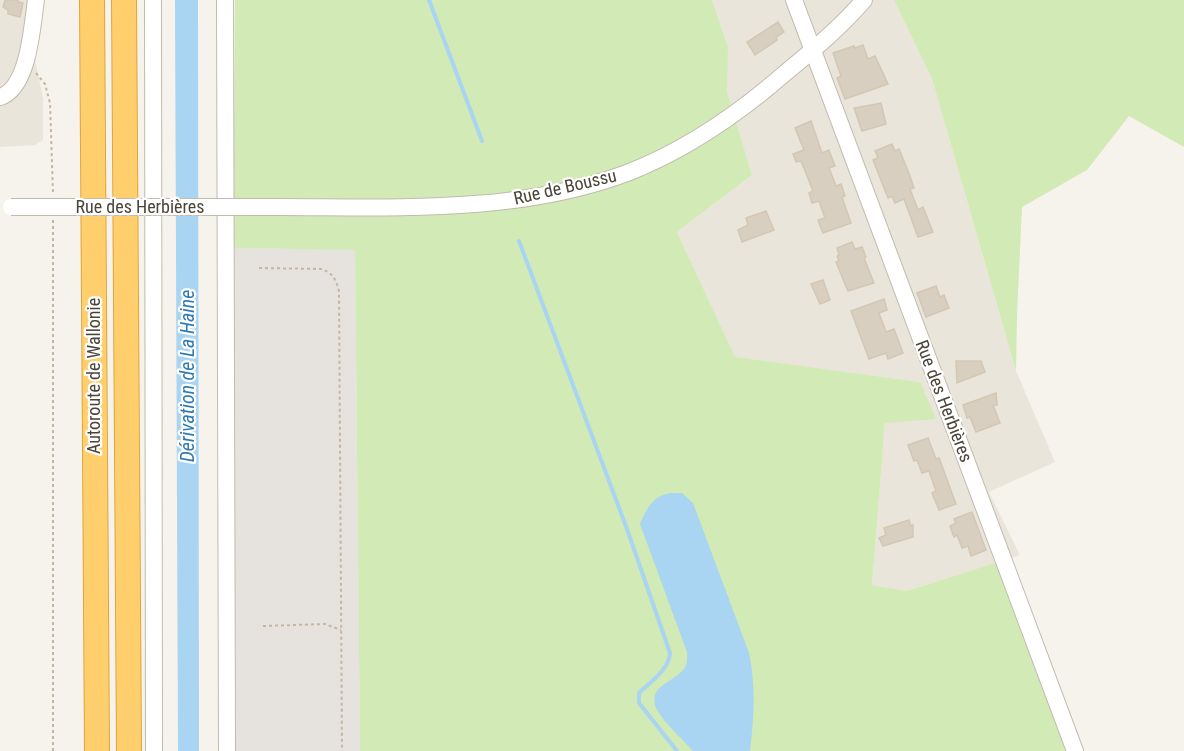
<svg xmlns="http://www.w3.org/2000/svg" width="1184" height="751" font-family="'Roboto Condensed',sans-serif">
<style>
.residential{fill:#eae5da}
.industrial{fill:#e6e2dd}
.green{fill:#d2eab5}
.water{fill:#a9d4f2}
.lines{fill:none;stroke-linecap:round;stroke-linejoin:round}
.stream{stroke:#a9d4f2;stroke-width:4}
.building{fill:#d8cfc1;stroke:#d3c7b4;stroke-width:1.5}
.minor-casing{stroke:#c2bbae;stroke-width:18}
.highway-casing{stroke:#e0a43c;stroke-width:26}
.path{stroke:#c4b79f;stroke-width:2;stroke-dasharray:3 3;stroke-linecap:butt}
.minor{stroke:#fff;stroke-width:16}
.highway{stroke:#ffcf6e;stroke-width:24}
.minor-bridge-casing{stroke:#c2bbae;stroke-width:18;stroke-linecap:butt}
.minor-bridge{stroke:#fff;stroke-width:16}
.labels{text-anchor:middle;stroke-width:4.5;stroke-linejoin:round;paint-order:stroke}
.street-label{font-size:18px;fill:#4b4439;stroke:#fff}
.water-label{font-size:20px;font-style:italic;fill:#2e7ab2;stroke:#fff}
</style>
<rect width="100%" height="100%" fill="#f6f3ec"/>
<g class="residential">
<polygon points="0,0 41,0 33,50 43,98 43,140 35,145 0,147"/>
<polygon points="712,0 894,0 932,79 1016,371 1055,462 989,492 1020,555 907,591 872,585 885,423 920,382 735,358 677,232 752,175 726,92 728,47"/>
</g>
<polygon class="industrial" points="233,248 355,249 360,751 236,751"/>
<g class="green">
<polygon points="235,0 712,0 728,47 727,92 752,175 677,232 735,357 920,382 936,419 885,423 872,585 907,591 998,562 1067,751 360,751 355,250 233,248"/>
<polygon points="894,0 1184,0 1184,147 1129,116 1087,170 1022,207 1017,315 1016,371 932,79"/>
</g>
<g class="water">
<polygon points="175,0 198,0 199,751 178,751"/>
<path d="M670,493H682L693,503L749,653C756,686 754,718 750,751H693C684,741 660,718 656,708C648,686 672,683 683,670C688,665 687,658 687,652L640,524C647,508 652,497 670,493Z"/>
</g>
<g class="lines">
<g class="stream">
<polyline points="429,0 482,141"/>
<path d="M519,241L627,529L670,653C669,670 650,682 639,693V703L677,751"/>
</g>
</g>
<g class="building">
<polygon points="5,0 18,0 18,2 23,3 20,17 8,14 8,10 3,7"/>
<polygon points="778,22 784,32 776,37 777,40 755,55 747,42"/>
<polygon points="863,45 868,59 875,56 888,84 845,99 837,78 841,76 833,53 854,46 855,48"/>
<polygon points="881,103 886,124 862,131 854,108"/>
<polygon points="811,121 822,153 829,150 835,166 829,168 836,186 841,184 845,196 842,197 851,223 823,233 818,220 825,218 819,201 812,203 809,193 813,191 801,161 796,162 793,154 804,150 795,128"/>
<polygon points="892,144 895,151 899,149 910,176 914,188 910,189 918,210 923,207 933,232 918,237 904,199 895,203 892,196 888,198 873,160 878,158 875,151"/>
<polygon points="766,211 774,230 742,242 738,230 748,225 746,218"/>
<polygon points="852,242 855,249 862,247 866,257 864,258 874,283 848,291 836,262 839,261 837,256 839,255 837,248"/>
<polygon points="823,280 830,300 820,304 811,284"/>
<polygon points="936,286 940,297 944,295 949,308 926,317 917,293"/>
<polygon points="884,299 887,310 879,313 886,332 894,329 903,353 888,359 886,353 869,359 851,311"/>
<polygon points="956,361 981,361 985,372 957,383"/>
<polygon points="996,393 997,405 993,405 1000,423 976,432 970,417 967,418 963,405"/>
<polygon points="928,438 936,459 939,458 956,504 939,510 932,493 936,491 929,471 922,473 917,460 914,461 908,445"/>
<polygon points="972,512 986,550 971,556 968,546 962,548 957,535 954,537 950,526 956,523 954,519"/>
<polygon points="909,520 911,526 913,525 913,537 883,546 879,538 886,535 884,528"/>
</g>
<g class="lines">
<defs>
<g id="minor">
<polyline points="153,0 154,751"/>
<polyline points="225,0 227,751"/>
<polyline points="794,0 1075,751"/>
<path d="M0,97C29,88 32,26 36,0"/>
<path d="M280,207C395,207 517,214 627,173C684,151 738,114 784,74C812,51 841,27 864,0"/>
</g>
<g id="highway">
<polyline points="92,0 97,751"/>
<polyline points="124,0 129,751"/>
</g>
</defs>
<use href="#minor" class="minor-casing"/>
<use href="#highway" class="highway-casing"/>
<g class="path">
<polyline points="36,73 45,84 50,103 53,193"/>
<path d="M259,268L322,269C334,274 336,280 339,291L342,751"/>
<polyline points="263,626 325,624 341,630"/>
<polyline points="53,751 53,219"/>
</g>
<use href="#minor" class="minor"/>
<use href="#highway" class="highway"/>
<defs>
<polyline id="minor-bridge" points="11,207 280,207"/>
</defs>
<use href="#minor-bridge" class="minor-bridge-casing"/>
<use href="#minor-bridge" class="minor-bridge"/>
</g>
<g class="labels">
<g class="street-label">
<text transform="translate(565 187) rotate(-13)" y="6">Rue de Boussu</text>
<text x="140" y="213">Rue des Herbières</text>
<text transform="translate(94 376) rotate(-90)" y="6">Autoroute de Wallonie</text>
<text transform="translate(944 401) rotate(69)" y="6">Rue des Herbières</text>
</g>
<g class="water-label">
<text transform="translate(187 376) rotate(-90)" y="7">Dérivation de La Haine</text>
</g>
</g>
</svg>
